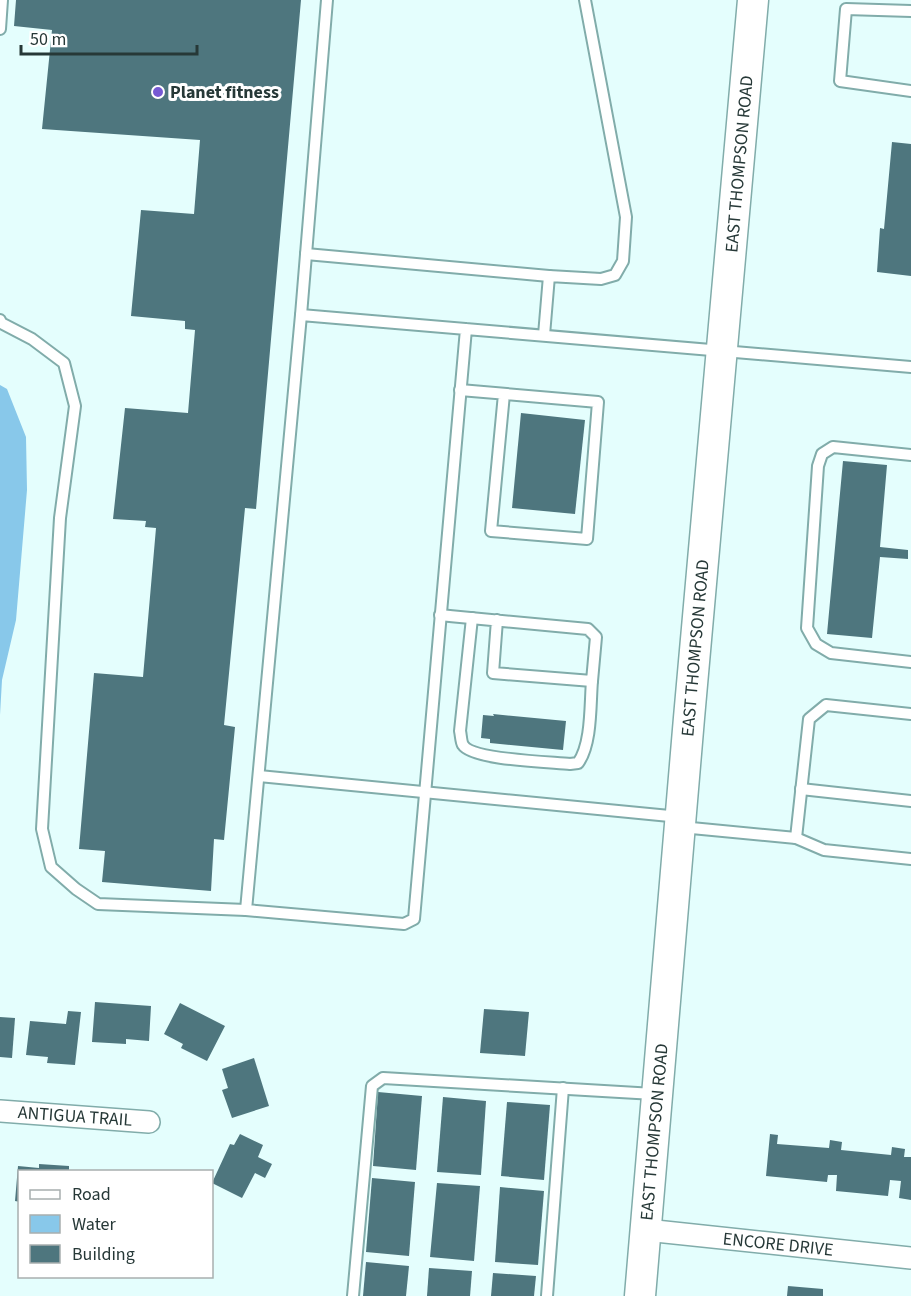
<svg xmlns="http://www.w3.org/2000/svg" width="911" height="1296" font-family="'Source Sans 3',sans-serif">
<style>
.water{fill:#88c8ea}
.building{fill:#4e767e}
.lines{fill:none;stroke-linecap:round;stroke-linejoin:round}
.service-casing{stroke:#81acaa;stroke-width:14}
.minor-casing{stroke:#81acaa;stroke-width:24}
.secondary-casing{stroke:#81acaa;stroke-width:33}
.service{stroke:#fff;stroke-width:10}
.minor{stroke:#fff;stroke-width:21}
.secondary{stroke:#fff;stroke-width:30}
.poi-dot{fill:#7659d3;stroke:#fff;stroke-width:2}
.labels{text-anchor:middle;stroke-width:6;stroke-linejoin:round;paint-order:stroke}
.poi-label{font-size:18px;font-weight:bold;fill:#263837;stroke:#fff;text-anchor:start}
.street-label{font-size:18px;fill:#263837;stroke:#fff}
</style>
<rect width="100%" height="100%" fill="#e4fefd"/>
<polygon class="water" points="0,385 7,389 26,437 27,490 16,620 2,680 0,715"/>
<g class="building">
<polygon points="16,0 301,0 256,509 245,508 224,725 235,727 224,840 214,839 211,891 102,882 105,851 79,849 94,673 143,677 156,528 145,527 146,521 113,519 125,408 188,413 195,330 185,329 185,321 131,316 141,210 194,214 200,140 42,129 52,30 14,26"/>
<polygon points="892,142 911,144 911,276 877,272 880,228 884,229"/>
<polygon points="521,413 585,420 575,514 512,508"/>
<polygon points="843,461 887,465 880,547 908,550 908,559 880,557 872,638 827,634"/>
<polygon points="493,714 566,721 563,750 490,743 490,739 481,738 483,715 494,716"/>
<polygon points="95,1002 151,1006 149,1041 126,1039 126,1044 92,1042"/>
<polygon points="180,1003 225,1026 207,1061 181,1048 183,1044 164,1034"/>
<polygon points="484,1009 529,1012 525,1056 480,1053"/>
<polygon points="68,1011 81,1012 75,1065 47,1063 48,1057 26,1055 30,1021 66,1024"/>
<polygon points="0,1017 15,1018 12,1058 0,1057"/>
<polygon points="254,1058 269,1106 232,1118 222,1090 228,1088 222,1069"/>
<polygon points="378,1092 422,1096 416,1170 373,1166"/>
<polygon points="443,1097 486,1101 481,1175 437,1172"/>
<polygon points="507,1102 550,1105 544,1180 501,1176"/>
<polygon points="240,1134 263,1145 258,1157 272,1164 265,1178 255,1173 242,1198 212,1183 230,1144 234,1145"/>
<polygon points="770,1134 778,1135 777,1144 829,1148 830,1140 842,1142 841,1150 891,1155 892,1147 905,1149 904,1157 911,1157 911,1200 899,1198 901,1181 890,1180 888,1196 836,1191 837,1175 828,1175 827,1182 766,1176"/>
<polygon points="39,1164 69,1166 69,1172 20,1172 20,1202 15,1201 18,1166 39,1168"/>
<polygon points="372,1178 415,1182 409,1256 366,1252"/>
<polygon points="437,1183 480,1186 474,1261 430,1257"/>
<polygon points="500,1187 544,1191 538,1265 495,1262"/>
<polygon points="366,1262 409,1266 406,1296 363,1296"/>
<polygon points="429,1268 472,1271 470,1296 427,1296"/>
<polygon points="493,1273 536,1276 534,1296 491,1296"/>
<polygon points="788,1286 823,1289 823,1296 787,1296"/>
</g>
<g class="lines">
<defs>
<g id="service">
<polyline points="911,11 846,9 840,81 911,91"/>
<polyline points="0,29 2,0"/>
<polyline points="306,254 549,276"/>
<polyline points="301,315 327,0"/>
<polyline points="0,320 1,323 32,339 64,363 75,406 60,518 42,829 51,867 76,889 98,904 246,910"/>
<polyline points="466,329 414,919 404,924 246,910 301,315 911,367"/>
<polyline points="544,335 549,276 601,279 615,275 623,261 626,217 585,0"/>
<polyline points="460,390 598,402 587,539 491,531 504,394"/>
<polyline points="911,455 833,447 822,454 818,466 807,628 816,644 831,653 911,662"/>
<path d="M440,615C489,620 538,624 588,629L596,637L592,681L493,673L497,620"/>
<path d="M472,618L460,731C461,735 461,742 463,745C472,760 551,762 570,764L578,763C592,744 590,704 592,681"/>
<polyline points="259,776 680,817"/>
<polyline points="801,789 911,801"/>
<polyline points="681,827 796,838 824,850 911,859"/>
<polyline points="796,838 809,719 826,705 911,714"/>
<polyline points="353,1296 372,1086 383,1078 654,1094"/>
<polyline points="547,1296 563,1088"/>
</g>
<g id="minor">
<polyline points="0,1111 149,1122"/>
<polyline points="646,1230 911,1258"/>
</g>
<polyline id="secondary" points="640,1296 689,718 753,0"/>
</defs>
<use href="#service" class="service-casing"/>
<use href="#minor" class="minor-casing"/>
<use href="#secondary" class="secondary-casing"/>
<use href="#service" class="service"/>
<use href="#minor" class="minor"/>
<use href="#secondary" class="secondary"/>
</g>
<circle class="poi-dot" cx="158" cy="92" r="6"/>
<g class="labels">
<g class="poi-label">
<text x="170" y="98">Planet fitness</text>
</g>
<g class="street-label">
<text transform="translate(739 164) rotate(-85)" y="6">EAST THOMPSON ROAD</text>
<text transform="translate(695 648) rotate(-85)" y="6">EAST THOMPSON ROAD</text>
<text transform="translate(75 1116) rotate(4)" y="6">ANTIGUA TRAIL</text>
<text transform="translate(654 1132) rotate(-85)" y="6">EAST THOMPSON ROAD</text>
<text transform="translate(778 1244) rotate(6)" y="6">ENCORE DRIVE</text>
</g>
</g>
<rect x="18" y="1170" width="195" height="108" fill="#ffffff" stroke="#a8afaf" stroke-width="1.5"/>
<rect x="30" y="1190" width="30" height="9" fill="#ffffff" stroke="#a8afaf" stroke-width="1.5"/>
<text x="72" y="1200" font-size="18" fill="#263837">Road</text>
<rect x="30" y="1215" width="30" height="18" fill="#88c8ea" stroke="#a8afaf" stroke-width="1.5"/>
<text x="72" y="1230" font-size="18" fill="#263837">Water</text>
<rect x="30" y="1245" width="30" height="18" fill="#4e767e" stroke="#a8afaf" stroke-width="1.5"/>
<text x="72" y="1260" font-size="18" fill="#263837">Building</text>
<path d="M21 45v9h176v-9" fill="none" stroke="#263837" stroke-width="3"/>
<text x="30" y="45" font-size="18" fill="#263837" stroke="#ffffff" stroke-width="4.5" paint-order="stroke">50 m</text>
</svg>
